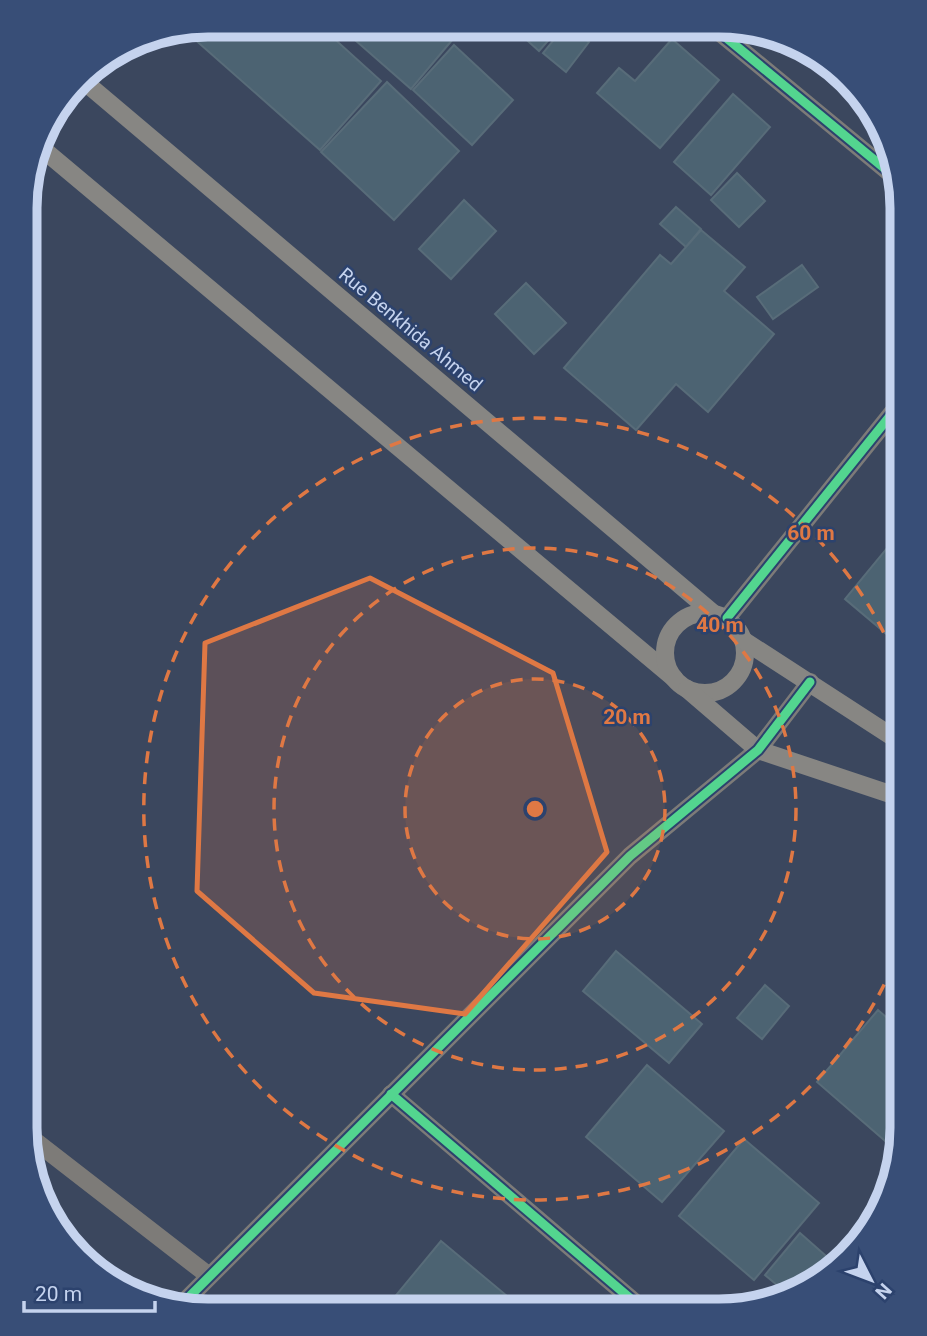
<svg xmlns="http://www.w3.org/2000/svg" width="927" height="1336" font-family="Roboto,sans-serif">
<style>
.building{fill:#4c6372;stroke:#586c79;stroke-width:2}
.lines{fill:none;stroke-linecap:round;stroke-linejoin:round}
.minor{stroke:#7d7b78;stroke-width:18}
.major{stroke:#878683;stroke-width:18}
.cycleway-casing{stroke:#2c426d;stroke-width:13}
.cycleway{stroke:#53d58f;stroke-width:9}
.marked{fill:#df7844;fill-opacity:0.2;stroke:#df7844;stroke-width:5;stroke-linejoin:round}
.ring{fill:none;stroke:#df7844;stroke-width:3.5;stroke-dasharray:12 9}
.labels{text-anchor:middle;stroke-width:5;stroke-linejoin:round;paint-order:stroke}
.street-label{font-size:19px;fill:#c5d3ee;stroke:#2c426d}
.rim{fill:none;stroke:#c5d3ee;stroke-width:9}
.centre{fill:#df7844;stroke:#2c426d;stroke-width:3.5}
.ring-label{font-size:21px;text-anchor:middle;font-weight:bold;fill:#df7844;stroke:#2c426d;stroke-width:5;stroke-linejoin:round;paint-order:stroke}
</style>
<rect width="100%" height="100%" fill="#3b475e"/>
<g class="building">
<polygon points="207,24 319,25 381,81 320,150 183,29"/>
<polygon points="369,25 437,25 453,39 411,89 356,41"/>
<polygon points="510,25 561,26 539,51"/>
<polygon points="565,26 589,42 566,72 543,53"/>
<polygon points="672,39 719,80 660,148 597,93 619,68 635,81"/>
<polygon points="454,45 513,100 472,145 413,90"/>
<polygon points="387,82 459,151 394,220 321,152"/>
<polygon points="733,94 770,127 711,195 674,162"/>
<polygon points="737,173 765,201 739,227 711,200"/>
<polygon points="464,200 496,231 451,279 419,249"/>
<polygon points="676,207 701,229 686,247 660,224"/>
<polygon points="701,230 745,267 724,291 774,334 708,412 676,384 636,430 564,368 660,255 671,264"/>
<polygon points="802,265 818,287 773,319 757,297"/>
<polygon points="526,283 566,323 534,354 495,314"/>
<polygon points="902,530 902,647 845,599"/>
<polygon points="616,951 702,1024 669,1063 583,991"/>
<polygon points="765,985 789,1006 762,1039 737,1018"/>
<polygon points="878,1010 902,1031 902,1133 891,1146 817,1082"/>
<polygon points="647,1065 724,1131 662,1202 586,1137"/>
<polygon points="744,1139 819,1203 754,1280 679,1216"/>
<polygon points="800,1233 834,1263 800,1293 789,1295 765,1275"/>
<polygon points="441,1241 525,1311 383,1311"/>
</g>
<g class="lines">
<g class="minor">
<polyline points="712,26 895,177"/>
<polyline points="727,618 902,401"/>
<polyline points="391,1094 645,1311"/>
<polyline points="26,1134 208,1275"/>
<polyline points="178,1308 630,856 758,750 810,682"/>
</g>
<g class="major">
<polyline points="80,78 713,613"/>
<polyline points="39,146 674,678"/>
<circle cx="705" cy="653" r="40"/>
<polyline points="743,640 902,743"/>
<polyline points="687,689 758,750 902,798"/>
</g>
<defs>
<g id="cycleway">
<polyline points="712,26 895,177"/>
<polyline points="727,618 902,401"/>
<polyline points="391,1094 645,1311"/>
<polyline points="178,1308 630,856 758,750 810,682"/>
</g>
</defs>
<use href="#cycleway" class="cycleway-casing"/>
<use href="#cycleway" class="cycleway"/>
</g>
<path class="marked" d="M370,578L553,673L607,852L465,1014L314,993L197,891L205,643Z"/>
<circle cx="535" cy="809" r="130" fill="#df7844" fill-opacity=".12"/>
<g class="ring">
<circle cx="535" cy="809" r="130"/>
<circle cx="535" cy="809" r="261"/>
<path d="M901 946A391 391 0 1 1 901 672"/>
</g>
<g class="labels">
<g class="street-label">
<text transform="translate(411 329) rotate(40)" y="7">Rue Benkhida Ahmed</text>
</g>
</g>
<path d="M0 0H927V1336H0ZM208 37H719A171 171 0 0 1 890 208V1128A171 171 0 0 1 719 1299H208A171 171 0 0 1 37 1128V208A171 171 0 0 1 208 37Z" fill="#384e77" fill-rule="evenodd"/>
<path class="rim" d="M208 37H719A171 171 0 0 1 890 208V1128A171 171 0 0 1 719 1299H208A171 171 0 0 1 37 1128V208A171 171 0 0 1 208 37Z"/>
<circle cx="535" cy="809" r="10" class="centre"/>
<g class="ring-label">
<text x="811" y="540">60 m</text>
<text x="720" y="632">40 m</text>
<text x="627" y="724">20 m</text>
</g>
<g transform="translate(871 1280) rotate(132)" stroke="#2c426d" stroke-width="5" paint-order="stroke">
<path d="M0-5L12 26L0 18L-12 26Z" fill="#c5d3ee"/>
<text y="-10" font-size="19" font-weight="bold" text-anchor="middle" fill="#c5d3ee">N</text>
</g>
<path d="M24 1301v10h131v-10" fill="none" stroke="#c5d3ee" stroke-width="3.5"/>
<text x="35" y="1301" font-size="21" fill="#c5d3ee" stroke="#2c426d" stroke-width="5" paint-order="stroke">20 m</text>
</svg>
